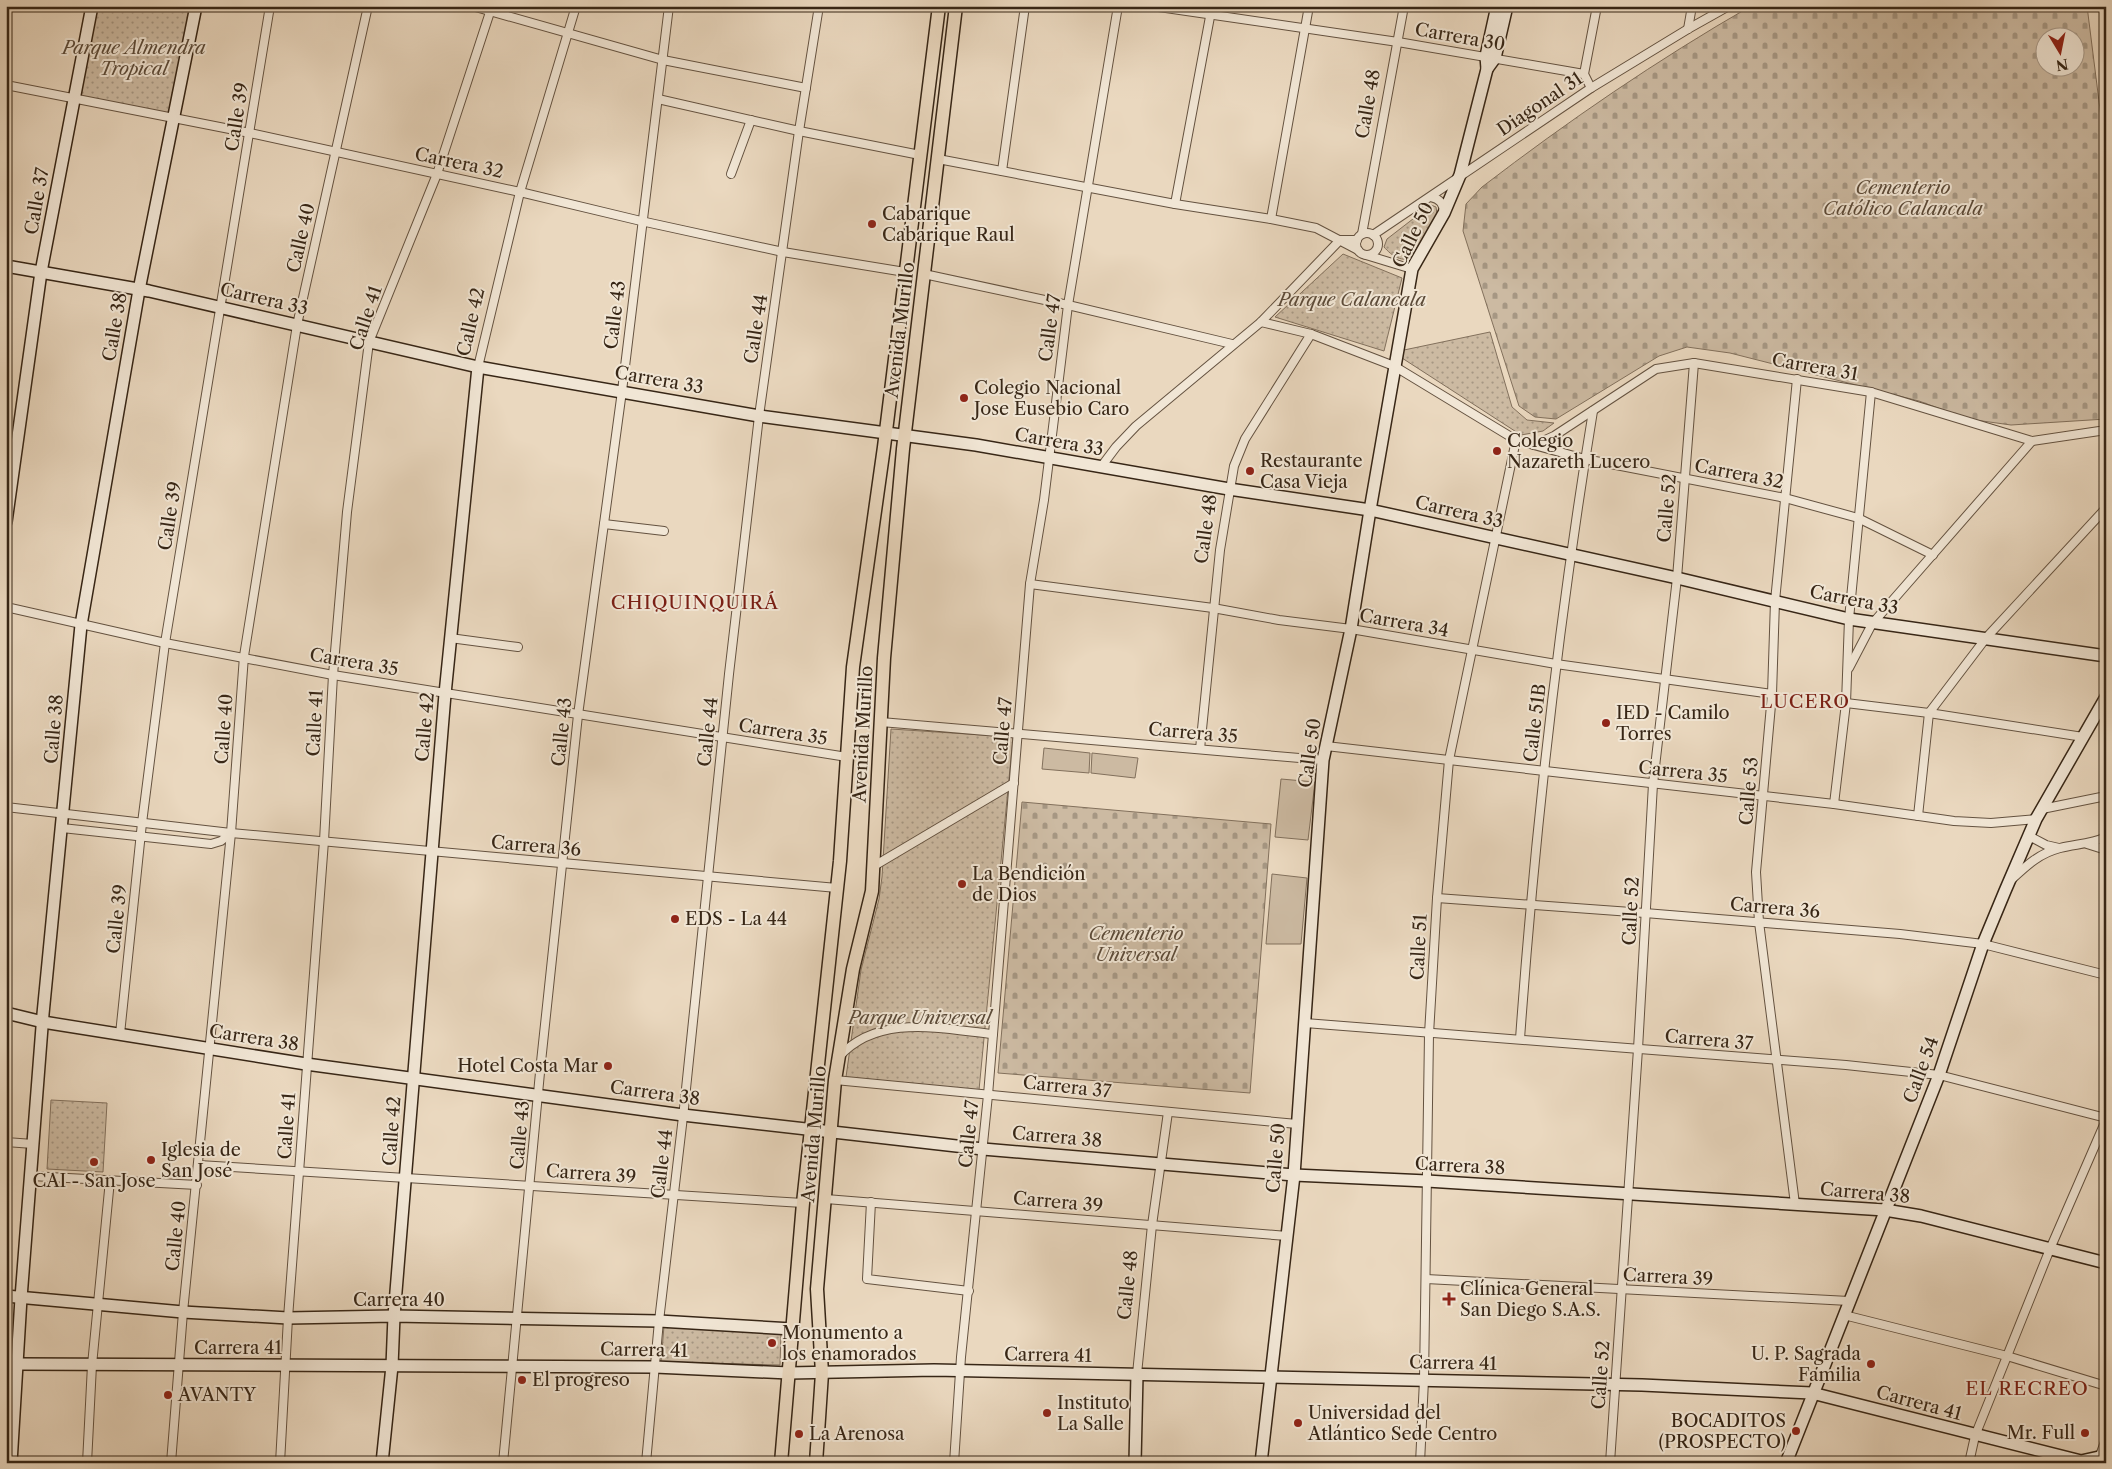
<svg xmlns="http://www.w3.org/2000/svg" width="2112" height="1469" font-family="'Libre Caslon Text',serif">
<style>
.grass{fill:#ccbaa2;stroke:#82705c}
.cemetery{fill:url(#cemetery-stones);stroke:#82705c;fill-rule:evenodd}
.park{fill:url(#park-dots);stroke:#82705c}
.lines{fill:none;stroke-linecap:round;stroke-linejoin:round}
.street-casing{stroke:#645240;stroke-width:10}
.secondary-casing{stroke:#372616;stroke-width:14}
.primary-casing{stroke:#372616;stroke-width:15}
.street{stroke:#f1e6d5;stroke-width:8}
.secondary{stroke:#f1e6d5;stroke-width:11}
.primary{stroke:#ead8bf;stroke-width:12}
.poi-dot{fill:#8f2418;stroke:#f1e6d5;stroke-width:2}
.labels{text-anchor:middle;stroke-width:4;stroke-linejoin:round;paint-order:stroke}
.street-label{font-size:18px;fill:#372616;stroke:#f1e6d5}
.park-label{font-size:18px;font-style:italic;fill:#5c4b39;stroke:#f1e6d5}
.poi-label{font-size:18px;fill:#372616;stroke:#f1e6d5;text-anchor:start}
.neighbourhood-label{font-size:19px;letter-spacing:1px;fill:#7a1f14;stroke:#f1e6d5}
</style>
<defs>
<pattern id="cemetery-stones" width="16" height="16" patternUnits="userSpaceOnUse" patternTransform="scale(1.25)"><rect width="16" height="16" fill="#ccbaa2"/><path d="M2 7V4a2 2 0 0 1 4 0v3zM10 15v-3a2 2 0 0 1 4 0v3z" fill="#a69783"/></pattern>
<pattern id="park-dots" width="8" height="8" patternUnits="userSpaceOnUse" patternTransform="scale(1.25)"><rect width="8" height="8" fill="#ccbaa2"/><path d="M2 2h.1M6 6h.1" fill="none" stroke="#a69783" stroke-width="1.8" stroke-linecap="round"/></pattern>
</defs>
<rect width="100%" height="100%" fill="#ead8bf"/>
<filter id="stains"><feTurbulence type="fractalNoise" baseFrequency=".004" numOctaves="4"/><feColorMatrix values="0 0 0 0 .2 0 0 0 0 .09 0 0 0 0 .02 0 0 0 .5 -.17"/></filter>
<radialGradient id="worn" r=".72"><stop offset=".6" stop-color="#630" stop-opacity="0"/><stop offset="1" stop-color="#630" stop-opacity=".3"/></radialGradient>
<g class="grass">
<polygon points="1044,748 1090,753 1089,773 1042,769"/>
<polygon points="1092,753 1138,758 1135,778 1091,773"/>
<polygon points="1281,779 1315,782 1308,840 1275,837"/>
<polygon points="1272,874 1307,878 1301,944 1266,944"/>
</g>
<g class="cemetery">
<path d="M1751,6H2087L2106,157V419L2011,425L1968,419L1919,401L1730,353L1687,347L1659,356L1556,419L1535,417L1519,406L1463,231L1466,204L1482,187C1568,121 1657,60 1751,6ZM2044,38H2074V68H2044Z"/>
<polygon points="1022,802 1271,824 1250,1093 998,1073"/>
</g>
<g class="park">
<polygon points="92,6 196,6 174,119 73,99"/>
<path d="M1431,205L1436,207L1437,214L1414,257C1402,263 1392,256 1384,247L1387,239Z"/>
<polygon points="1343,254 1402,278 1384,351 1275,317"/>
<polygon points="1490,332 1512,407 1527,420 1554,423 1543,431 1521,435 1402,358 1404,350"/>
<polygon points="891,729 1013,737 979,1090 846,1077 861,970 879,899 882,877"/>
<polygon points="51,1100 107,1103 103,1172 47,1169"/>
<polygon points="664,1326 781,1332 780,1365 661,1362"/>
</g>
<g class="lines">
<defs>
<g id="street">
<polyline points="472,6 663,60 806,88"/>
<polyline points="1152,6 1398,42 1584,74"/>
<polyline points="6,7 6,6"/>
<polyline points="1688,29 1692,6"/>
<polyline points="6,85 250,133 520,192 641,221 783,252 905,272"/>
<polyline points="1591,88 1584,74 1597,6"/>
<polyline points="658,99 799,131 920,155"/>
<polyline points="938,159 1175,204 1271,219 1316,228 1358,250"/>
<polyline points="1002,171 1025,6"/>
<polyline points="731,174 751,120"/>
<path d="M1431,197C1440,199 1444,204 1444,213"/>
<polyline points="1175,204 1212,6"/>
<polyline points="1271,219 1309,6"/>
<circle cx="1367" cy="244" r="11"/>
<polyline points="1362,234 1404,6"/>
<polyline points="1373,235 1591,88 1688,29 1729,6"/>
<polyline points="1366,255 1412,269"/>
<polyline points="924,274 1068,305 1232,344"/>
<polyline points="1261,322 1311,334 1394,366 1516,440 1585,459 1785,498 1858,518 1933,555"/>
<polyline points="478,367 520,192 576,6"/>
<polyline points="1534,445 1554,436 1656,369 1694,363 1871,392 2032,441 2106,430"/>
<polyline points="1101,467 1116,447 1136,426 1261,322 1340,240 1357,240"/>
<polyline points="604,524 664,531"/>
<polyline points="1030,584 1213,608 1279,620 1351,629 1556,664 1772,694"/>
<polyline points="6,607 165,643 333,675 847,757"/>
<polyline points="450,638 518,647"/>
<polyline points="1849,668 1872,624 2032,441"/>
<polyline points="1846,703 1929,713 2083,737"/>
<polyline points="881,722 1323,760"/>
<polyline points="1326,746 1834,804 1954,821 1991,823 2036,819"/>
<polyline points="1200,749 1220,550 1234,466 1245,439 1311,334"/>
<polyline points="1834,804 1846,703 1849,619 1871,392"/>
<polyline points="6,807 231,833 837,888"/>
<polyline points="2042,809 2106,796"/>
<polyline points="1918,816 1929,713 1986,638 2106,508"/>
<polyline points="62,828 211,844 221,841 231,833"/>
<polyline points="2029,836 2046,845 2059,848"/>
<polyline points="2087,844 2106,850"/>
<polyline points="874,866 1014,783"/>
<path d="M2012,879C2027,865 2040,853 2060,848C2076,844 2091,844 2106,837"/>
<polyline points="1437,898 1645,913 1900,934 1983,944 2106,975"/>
<polyline points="1305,1023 1846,1065 1939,1075 2106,1118"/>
<polyline points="120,1034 142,823 165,643 270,6"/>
<path d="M1520,1039C1535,829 1559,619 1593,411"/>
<path d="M839,1057C878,1013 942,1029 993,1034"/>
<polyline points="835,1080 1297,1124"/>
<polyline points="6,1142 33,1144"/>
<polyline points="199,1165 803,1203"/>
<polyline points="31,1176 197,1185"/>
<polyline points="826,1199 1287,1236"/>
<polyline points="871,1202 867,1279 969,1291"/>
<polyline points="1795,1204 1759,922 1756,872 1772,694 1775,601 1797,379"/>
<polyline points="1426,1279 1849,1301"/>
<polyline points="1844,1315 2007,1356 2106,1386"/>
<polyline points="6,1365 17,1364"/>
<polyline points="1137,1374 1152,1225 1168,1112"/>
<polyline points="2098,1461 2106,1439"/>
<polyline points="87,1463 92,1365 110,1180"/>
<polyline points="171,1463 183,1312 231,833 244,656 297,325 368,6"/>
<polyline points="280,1463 288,1318 324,841 333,675 347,512 369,342 437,174 492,6"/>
<polyline points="503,1463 541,1062 578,715 622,391 669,6"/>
<polyline points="646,1463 659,1321 684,1108 729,674 759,416 799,131 819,6"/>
<polyline points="954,1463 961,1357 988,1095 1030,584 1044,500 1068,305 1118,6"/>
<polyline points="1420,1463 1424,1380 1429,1034 1437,898 1449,760 1516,440"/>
<polyline points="1610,1463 1638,1049 1653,784 1677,578 1694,363"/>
<polyline points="1969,1463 1975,1436 2050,1249 2106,1120"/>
</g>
<g id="secondary">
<polyline points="1487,69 1495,58 1507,6"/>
<polyline points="6,266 149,291 478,367 759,416 976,445 1229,489 1370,510 1677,578 1849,619 2106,656"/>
<polyline points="6,522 41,272 92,6"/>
<polyline points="6,1013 43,1022 306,1064 683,1115 983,1149 1294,1175 1427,1181 1885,1210 1921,1216 2106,1263"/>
<polyline points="6,1296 183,1312 288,1318 394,1316 659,1321 792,1329"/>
<polyline points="17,1364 655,1367 789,1373 934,1370 1642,1385 1812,1393 2081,1461 2099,1457 2106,1458"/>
<polyline points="11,1463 21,1298 43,1014 81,625 139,290 196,6"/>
<polyline points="382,1463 392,1366 394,1316 445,694 478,367"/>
<polyline points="1135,1463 1137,1374"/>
<polyline points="1261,1463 1294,1175 1323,760 1351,629 1370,510 1412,269 1444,213 1460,175 1487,69 1486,56 1497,6"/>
<polyline points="1786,1463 1939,1075 1983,944 2005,891 2036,819 2106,697"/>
</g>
<g id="primary">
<polyline points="781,1463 803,1203 840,861 853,667 884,447 939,6"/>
<polyline points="816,1463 822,1373 817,1289 835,1080 853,969 872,891 884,658 903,449 956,6"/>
</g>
</defs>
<use href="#street" class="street-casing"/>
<use href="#secondary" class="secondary-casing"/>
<use href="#primary" class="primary-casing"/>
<use href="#street" class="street"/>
<use href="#secondary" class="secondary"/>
<use href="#primary" class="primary"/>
</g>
<g class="poi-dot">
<circle cx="872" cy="224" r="5"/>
<circle cx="964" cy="398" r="5"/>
<circle cx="1497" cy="451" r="5"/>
<circle cx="1250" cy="471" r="5"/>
<circle cx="1606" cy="723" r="5"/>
<circle cx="962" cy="884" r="5"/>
<circle cx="675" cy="919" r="5"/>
<circle cx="608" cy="1066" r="5"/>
<circle cx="151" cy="1160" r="5"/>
<circle cx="94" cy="1162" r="5"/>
<path d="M1446.5 1291.5h5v5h5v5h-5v5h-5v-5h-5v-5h5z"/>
<circle cx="772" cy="1343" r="5"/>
<circle cx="1871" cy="1364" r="5"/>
<circle cx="522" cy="1380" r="5"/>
<circle cx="168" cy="1395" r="5"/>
<circle cx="1047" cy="1413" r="5"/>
<circle cx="1298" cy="1423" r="5"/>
<circle cx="1796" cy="1431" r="5"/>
<circle cx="2085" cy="1433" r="5"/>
<circle cx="799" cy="1434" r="5"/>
</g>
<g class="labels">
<g class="street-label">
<text transform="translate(1460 37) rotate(10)" y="6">Carrera 30</text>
<text transform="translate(1368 104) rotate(-80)" y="6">Calle 48</text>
<text transform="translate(1540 104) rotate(-34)" y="6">Diagonal 31</text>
<text transform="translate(237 117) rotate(-81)" y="6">Calle 39</text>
<text transform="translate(459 163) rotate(12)" y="6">Carrera 32</text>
<text transform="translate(37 201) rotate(-80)" y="6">Calle 37</text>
<text transform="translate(1413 235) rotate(-64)" y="6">Calle 50</text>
<text transform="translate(301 238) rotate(-77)" y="6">Calle 40</text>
<text transform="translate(264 299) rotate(13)" y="6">Carrera 33</text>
<text transform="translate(615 315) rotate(-83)" y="6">Calle 43</text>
<text transform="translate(366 318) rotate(-72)" y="6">Calle 41</text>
<text transform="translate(471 322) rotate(-77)" y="6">Calle 42</text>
<text transform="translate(115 327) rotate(-80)" y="6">Calle 38</text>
<text transform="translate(1050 328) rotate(-82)" y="6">Calle 47</text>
<text transform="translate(756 329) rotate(-81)" y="6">Calle 44</text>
<text transform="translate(900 330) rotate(-83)" y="6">Avenida Murillo</text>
<text transform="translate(1815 367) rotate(10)" y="6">Carrera 31</text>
<text transform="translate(659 380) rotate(10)" y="6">Carrera 33</text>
<text transform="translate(1059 442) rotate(10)" y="6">Carrera 33</text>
<text transform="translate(1739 474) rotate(11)" y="6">Carrera 32</text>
<text transform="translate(1667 508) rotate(-85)" y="6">Calle 52</text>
<text transform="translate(1459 512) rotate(13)" y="6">Carrera 33</text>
<text transform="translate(170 516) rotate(-81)" y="6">Calle 39</text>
<text transform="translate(1206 529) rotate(-82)" y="6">Calle 48</text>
<text transform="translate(1854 600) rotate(11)" y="6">Carrera 33</text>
<text transform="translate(1404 623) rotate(10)" y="6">Carrera 34</text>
<text transform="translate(354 662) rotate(10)" y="6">Carrera 35</text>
<text transform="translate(315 723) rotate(-87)" y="6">Calle 41</text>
<text transform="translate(1535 723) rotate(-83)" y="6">Calle 51B</text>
<text transform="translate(425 727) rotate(-85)" y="6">Calle 42</text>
<text transform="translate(54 729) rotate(-85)" y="6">Calle 38</text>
<text transform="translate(224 729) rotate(-86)" y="6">Calle 40</text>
<text transform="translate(1003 731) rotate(-85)" y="6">Calle 47</text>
<text transform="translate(562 732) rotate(-84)" y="6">Calle 43</text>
<text transform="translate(708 732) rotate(-84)" y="6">Calle 44</text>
<text transform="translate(783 732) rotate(9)" y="6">Carrera 35</text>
<text transform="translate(1193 733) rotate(5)" y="6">Carrera 35</text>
<text transform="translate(863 734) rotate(-87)" y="6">Avenida Murillo</text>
<text transform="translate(1310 753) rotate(-82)" y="6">Calle 50</text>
<text transform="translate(1683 772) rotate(6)" y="6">Carrera 35</text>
<text transform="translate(1749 791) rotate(-85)" y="6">Calle 53</text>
<text transform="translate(536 846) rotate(5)" y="6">Carrera 36</text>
<text transform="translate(1775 908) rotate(5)" y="6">Carrera 36</text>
<text transform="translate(1631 911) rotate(-87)" y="6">Calle 52</text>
<text transform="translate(117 919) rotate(-84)" y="6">Calle 39</text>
<text transform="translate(1419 947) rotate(-87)" y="6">Calle 51</text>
<text transform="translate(254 1038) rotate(9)" y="6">Carrera 38</text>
<text transform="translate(1709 1040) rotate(5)" y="6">Carrera 37</text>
<text transform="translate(1921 1070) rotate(-70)" y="6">Calle 54</text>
<text transform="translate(1067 1087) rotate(6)" y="6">Carrera 37</text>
<text transform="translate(655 1093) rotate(8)" y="6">Carrera 38</text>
<text transform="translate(287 1126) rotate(-86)" y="6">Calle 41</text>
<text transform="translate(392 1131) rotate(-86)" y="6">Calle 42</text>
<text transform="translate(814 1134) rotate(-85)" y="6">Avenida Murillo</text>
<text transform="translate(969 1134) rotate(-84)" y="6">Calle 47</text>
<text transform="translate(520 1135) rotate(-85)" y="6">Calle 43</text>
<text transform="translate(1057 1137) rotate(5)" y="6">Carrera 38</text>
<text transform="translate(1276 1158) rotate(-85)" y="6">Calle 50</text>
<text transform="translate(662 1164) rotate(-83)" y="6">Calle 44</text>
<text transform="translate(1460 1166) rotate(3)" y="6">Carrera 38</text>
<text transform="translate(591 1174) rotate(4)" y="6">Carrera 39</text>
<text transform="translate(1865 1193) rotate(5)" y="6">Carrera 38</text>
<text transform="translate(1058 1202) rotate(5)" y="6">Carrera 39</text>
<text transform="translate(176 1236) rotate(-84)" y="6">Calle 40</text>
<text transform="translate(1668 1277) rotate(3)" y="6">Carrera 39</text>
<text transform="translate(1128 1285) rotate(-84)" y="6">Calle 48</text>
<text x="399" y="1306">Carrera 40</text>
<text x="238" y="1354">Carrera 41</text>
<text transform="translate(644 1350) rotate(1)" y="6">Carrera 41</text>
<text transform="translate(1048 1355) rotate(1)" y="6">Carrera 41</text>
<text transform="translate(1453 1363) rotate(1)" y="6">Carrera 41</text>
<text transform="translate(1601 1375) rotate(-86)" y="6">Calle 52</text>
<text transform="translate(1919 1403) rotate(15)" y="6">Carrera 41</text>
</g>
<g class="park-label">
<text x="134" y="54">Parque Almendra<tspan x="134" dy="21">Tropical</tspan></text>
<text x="1903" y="194">Cementerio<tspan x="1903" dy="21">Católico Calancala</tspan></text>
<text x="1352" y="306">Parque Calancala</text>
<text x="1136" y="940">Cementerio<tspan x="1136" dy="21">Universal</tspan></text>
<text x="920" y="1024">Parque Universal</text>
</g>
<g class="poi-label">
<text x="882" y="220">Cabarique<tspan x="882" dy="21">Cabarique Raul</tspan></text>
<text x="974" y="394">Colegio Nacional<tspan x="974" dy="21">Jose Eusebio Caro</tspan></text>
<text x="1507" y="447">Colegio<tspan x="1507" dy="21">Nazareth Lucero</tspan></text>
<text x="1260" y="467">Restaurante<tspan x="1260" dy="21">Casa Vieja</tspan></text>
<text x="1616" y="719">IED - Camilo<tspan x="1616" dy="21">Torres</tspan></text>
<text x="972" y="880">La Bendición<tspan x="972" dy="21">de Dios</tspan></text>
<text x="685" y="925">EDS - La 44</text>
<text x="598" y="1072" text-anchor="end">Hotel Costa Mar</text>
<text x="161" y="1156">Iglesia de<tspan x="161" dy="21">San José</tspan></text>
<text x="94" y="1187" text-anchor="middle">CAI - San Jose</text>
<text x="1460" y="1295">Clínica General<tspan x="1460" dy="21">San Diego S.A.S.</tspan></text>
<text x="782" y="1339">Monumento a<tspan x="782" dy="21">los enamorados</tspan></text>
<text x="1861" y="1360" text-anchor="end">U. P. Sagrada<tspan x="1861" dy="21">Familia</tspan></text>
<text x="532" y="1386">El progreso</text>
<text x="178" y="1401">AVANTY</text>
<text x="1057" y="1409">Instituto<tspan x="1057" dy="21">La Salle</tspan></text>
<text x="1308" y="1419">Universidad del<tspan x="1308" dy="21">Atlántico Sede Centro</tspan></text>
<text x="1786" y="1427" text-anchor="end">BOCADITOS<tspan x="1786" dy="21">(PROSPECTO)</tspan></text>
<text x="2075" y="1439" text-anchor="end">Mr. Full</text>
<text x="809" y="1440">La Arenosa</text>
</g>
<g class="neighbourhood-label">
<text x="695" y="609">CHIQUINQUIRÁ</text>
<text x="1805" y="708">LUCERO</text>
<text x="2027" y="1395">EL RECREO</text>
</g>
</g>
<rect width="2112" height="1469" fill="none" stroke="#ead8bf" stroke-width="25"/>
<rect x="8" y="8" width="2097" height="1454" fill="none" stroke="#372616" stroke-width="2.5"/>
<rect x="12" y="12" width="2087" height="1444" fill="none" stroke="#372616"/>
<g transform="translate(2060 52) rotate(170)"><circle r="24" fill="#f1e6d5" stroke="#a79989"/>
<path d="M0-4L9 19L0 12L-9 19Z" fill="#8f2418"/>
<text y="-8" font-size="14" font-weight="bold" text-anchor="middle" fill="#372616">N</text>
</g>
<rect width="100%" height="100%" filter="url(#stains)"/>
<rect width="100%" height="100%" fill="url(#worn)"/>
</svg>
